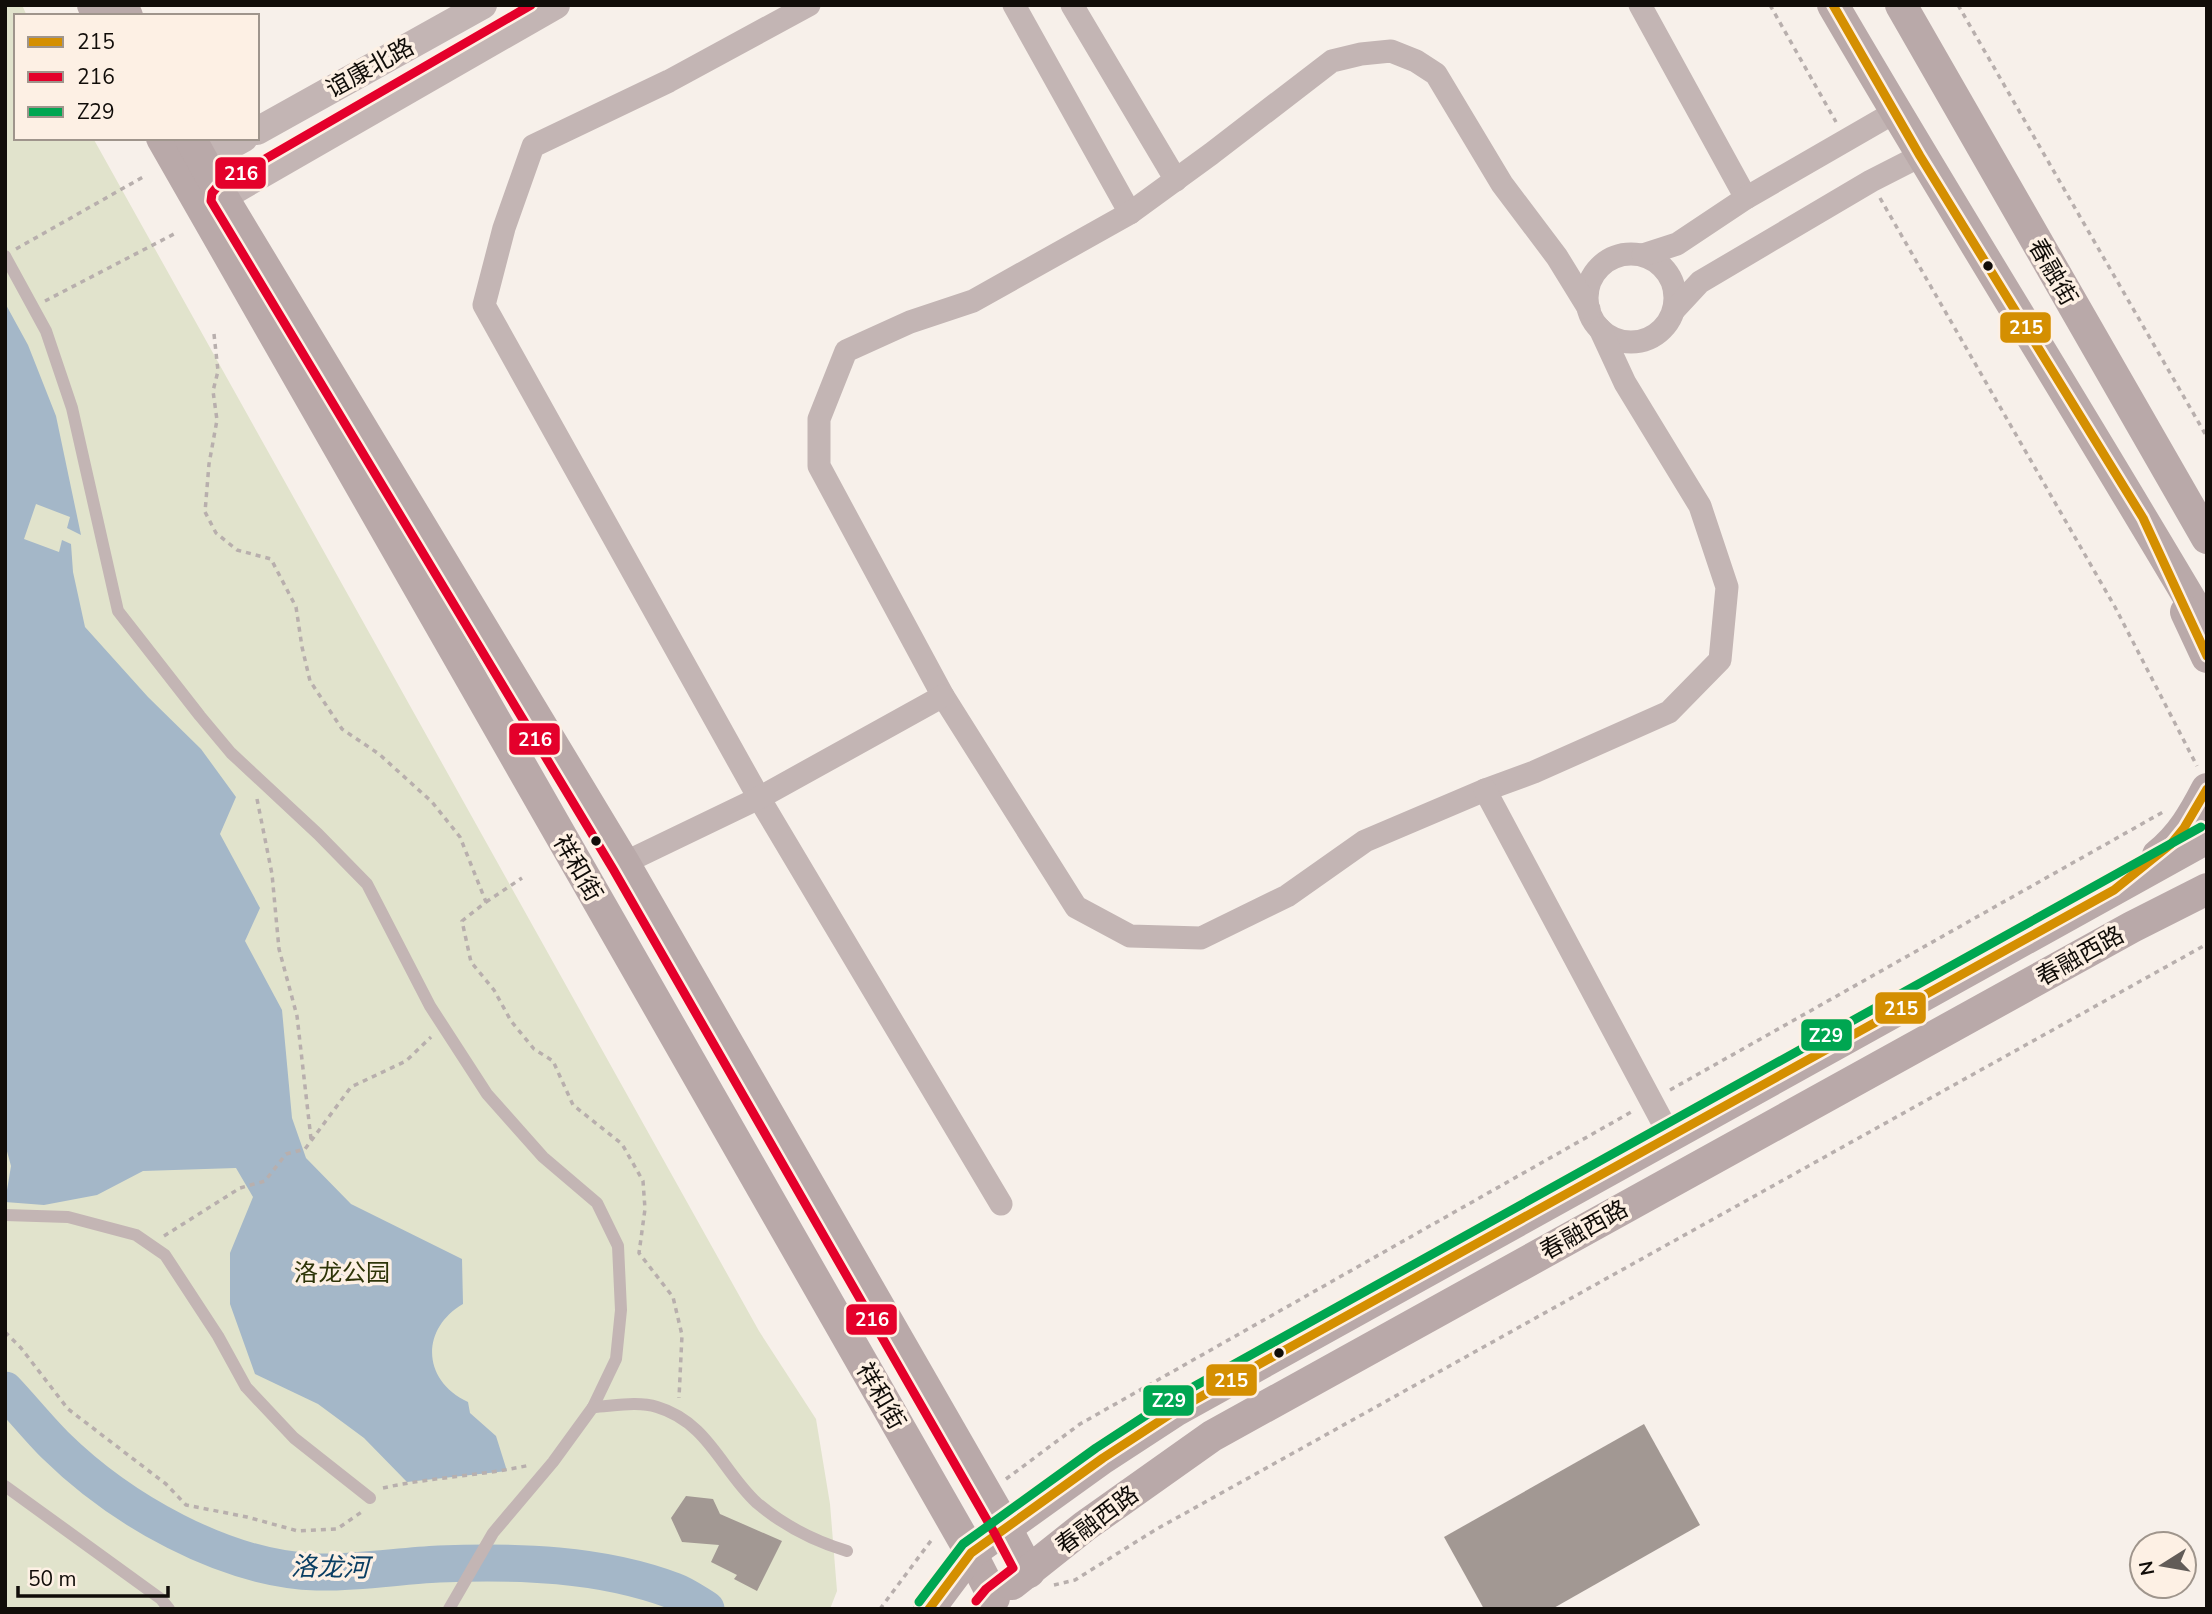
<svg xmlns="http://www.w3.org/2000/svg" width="2212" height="1614" font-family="'Nunito Sans','Noto Sans SC',sans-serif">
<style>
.green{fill:#e1e3cc}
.water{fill:#a4b7c8}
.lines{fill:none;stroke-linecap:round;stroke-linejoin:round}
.river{stroke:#a4b7c8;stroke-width:37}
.building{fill:#a29893}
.path{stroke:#b8afad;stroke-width:3.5;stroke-dasharray:5 5;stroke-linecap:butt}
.service{stroke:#c3b5b4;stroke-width:12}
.minor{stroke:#c3b5b4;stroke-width:23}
.tertiary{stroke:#c3b5b4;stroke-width:28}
.secondary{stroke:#b9a9a9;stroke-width:32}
.bus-1-casing{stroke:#fdf0e4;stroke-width:14}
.bus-2-casing{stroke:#fdf0e4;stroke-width:14}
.bus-3-casing{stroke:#fdf0e4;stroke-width:14}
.bus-1{stroke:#d48f01;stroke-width:9}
.bus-2{stroke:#e4002b;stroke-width:9}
.bus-3{stroke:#00a651;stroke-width:9}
.bus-dot{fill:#110d09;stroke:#fdf0e4;stroke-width:2.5}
.labels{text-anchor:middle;stroke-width:7;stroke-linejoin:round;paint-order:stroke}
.street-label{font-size:24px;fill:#110d09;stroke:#fdf0e4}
.park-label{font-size:24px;fill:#2e3508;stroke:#fdf0e4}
.water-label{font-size:26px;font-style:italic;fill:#0a3e63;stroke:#fdf0e4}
.line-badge{stroke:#fdf0e4;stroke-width:2.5}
.badge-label{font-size:19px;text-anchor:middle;font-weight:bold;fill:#fff}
</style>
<rect width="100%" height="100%" fill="#f7f0ea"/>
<polygon class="green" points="5,5 22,5 27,16 16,16 16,138 93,138 759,1331 816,1419 830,1504 837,1591 830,1609 5,1609"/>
<path class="water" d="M5,303L28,345L56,416L81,535L67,528L70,517L36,504L24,539L59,552L62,540L71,544L73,572L85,627L148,697L201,749L236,797L220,834L260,908L245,941L282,1010L292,1118L306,1158L351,1204L462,1259L463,1304C420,1329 422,1381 468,1402L470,1413L496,1436L507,1471L407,1482L364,1438L318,1404L255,1374L230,1304V1253L253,1197L236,1168L143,1171L97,1195L44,1205L5,1202L11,1166L5,1144Z"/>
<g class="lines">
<path class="river" d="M5,1390C22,1408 38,1428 55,1445C120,1509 224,1569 317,1572C357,1573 399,1566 439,1564C517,1561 600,1563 674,1591C685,1595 696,1603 706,1609"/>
</g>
<g class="building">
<polygon points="1644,1424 1700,1525 1552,1609 1484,1609 1444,1537"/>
<polygon points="686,1496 713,1499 720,1514 782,1541 757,1591 734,1579 737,1575 711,1562 719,1545 682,1542 671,1518"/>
</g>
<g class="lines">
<g class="path">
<polyline points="1770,5 1836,122"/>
<polyline points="1958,5 2207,437"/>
<polyline points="1880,198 2115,607 2197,766"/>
<polyline points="16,249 143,177"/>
<polyline points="45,301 174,234"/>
<polyline points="214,334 218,371 213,391 217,420 209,464 205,512 216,533 237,550 271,559 296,607 302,647 310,681 342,729 379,754 432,802 460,837 486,902 462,921 471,962 494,990 511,1021 534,1049 553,1061 573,1105 622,1144 643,1181 645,1209 639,1253 673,1297 682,1335 679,1398"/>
<polyline points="257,799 272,874 279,949 297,1016 311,1139"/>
<polyline points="486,902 522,878"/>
<polyline points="1670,1090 2163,812"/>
<polyline points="164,1236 240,1188 265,1181 286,1154 305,1149 351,1087 406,1061 431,1037"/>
<polyline points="5,1332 21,1348 68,1409 166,1484 186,1505 247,1517 298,1531 337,1529 363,1511"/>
<polyline points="1006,1479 1080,1424 1633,1111"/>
<path d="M383,1488C431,1477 482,1476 530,1465"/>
<polyline points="1054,1585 1075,1580 1155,1530 2207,944"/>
<polyline points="880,1609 933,1538"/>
</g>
<g class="service">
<polyline points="5,256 46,331 72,408 118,611 200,716 231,753 318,834 367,884 430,1006 487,1094 543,1157 597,1203 618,1246 621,1310 616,1359 593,1407 553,1462 493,1533 449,1609"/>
<polyline points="5,1215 68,1217 136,1235 165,1255 218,1336 246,1387 294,1438 370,1498"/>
<path d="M593,1407C613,1406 638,1401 657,1407C708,1422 722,1471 757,1503C783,1525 814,1541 847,1551"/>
<polyline points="5,1486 161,1599 169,1609"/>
</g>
<g class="minor">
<polyline points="809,5 669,81 533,146 504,228 484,305 759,798 1001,1204"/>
<polyline points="1014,5 1130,213"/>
<polyline points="1072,5 1176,180"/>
<polyline points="1640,5 1746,198"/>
<circle cx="1631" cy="298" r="44"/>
<polyline points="1643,255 1677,244 1746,198 1895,112"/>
<polyline points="1589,309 1557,257 1502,184 1436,74 1416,61 1391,51 1361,54 1332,61 1211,154 1130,213 973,301 910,322 846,351 819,419 819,466 943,696 1076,907 1130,936 1201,938 1287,896 1365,841 1485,790 1534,772 1669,712 1720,660 1727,587 1700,506 1625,383 1600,329"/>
<polyline points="1674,310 1700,282 1871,181 1920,156"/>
<polyline points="1485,790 1670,1136"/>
<polyline points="624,863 759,798 943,696"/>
</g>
<g class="tertiary">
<polyline points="257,131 483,5"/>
<polyline points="183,172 244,138"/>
<polyline points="203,208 556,5"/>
</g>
<g class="secondary">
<polyline points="93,5 99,16"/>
<polyline points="122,5 127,16"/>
<path d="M1833,5C1955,214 2084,419 2207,628"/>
<polyline points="1901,5 2207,538"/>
<polyline points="162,138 971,1553 994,1598"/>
<polyline points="190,138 223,198 624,863 1006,1528 1029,1572"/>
<polyline points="2186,612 2207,657"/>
<path d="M2158,855C2181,837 2194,814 2207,789"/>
<polyline points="1012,1584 1085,1526 1212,1436 2132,927 2207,889"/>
<polyline points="929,1609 971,1553 1103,1458 1175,1411 2207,838"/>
</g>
<defs>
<g id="bus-1">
<polyline points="1833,5 1920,156 2143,518 2207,656"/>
<polyline points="929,1609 971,1553 1103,1458 1175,1411 2114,890 2171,844 2184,828 2207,789"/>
</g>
<polyline id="bus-2" points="531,5 217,187 212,193 211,201 613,869 995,1534 1013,1568 986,1589 976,1601"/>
<polyline id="bus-3" points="919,1602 963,1544 1096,1448 1168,1401 2201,827"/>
</defs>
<use href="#bus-1" class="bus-1-casing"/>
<use href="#bus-2" class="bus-2-casing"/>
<use href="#bus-3" class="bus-3-casing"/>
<use href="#bus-1" class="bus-1"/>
<use href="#bus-2" class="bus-2"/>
<use href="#bus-3" class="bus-3"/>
</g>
<g class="bus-dot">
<circle cx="1988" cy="266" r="6"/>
<circle cx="596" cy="841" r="6"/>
<circle cx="1279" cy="1353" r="6"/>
</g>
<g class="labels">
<g class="street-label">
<text transform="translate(370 68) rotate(-29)" y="8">谊康北路</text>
<text transform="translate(2053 272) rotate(60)" y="8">春融街</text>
<text transform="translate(578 868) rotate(60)" y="8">祥和街</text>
<text transform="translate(2080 956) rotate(-29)" y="8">春融西路</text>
<text transform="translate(1584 1230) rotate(-29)" y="8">春融西路</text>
<text transform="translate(881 1396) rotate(60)" y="8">祥和街</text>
<text transform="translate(1097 1520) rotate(-37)" y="8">春融西路</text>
</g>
<g class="park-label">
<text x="342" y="1281">洛龙公园</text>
</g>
<g class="water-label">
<text transform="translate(330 1567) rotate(1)" y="9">洛龙河</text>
</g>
</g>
<g class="line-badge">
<rect x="214" y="156" width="53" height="34" rx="7" fill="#e4002b"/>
<rect x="1999" y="311" width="53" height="33" rx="7" fill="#d48f01"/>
<rect x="508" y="722" width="53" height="34" rx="7" fill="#e4002b"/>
<rect x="1874" y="991" width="53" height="34" rx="7" fill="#d48f01"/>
<rect x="1800" y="1018" width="53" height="34" rx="7" fill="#00a651"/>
<rect x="845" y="1303" width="53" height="33" rx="7" fill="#e4002b"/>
<rect x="1205" y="1363" width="53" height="34" rx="7" fill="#d48f01"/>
<rect x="1142" y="1384" width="53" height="33" rx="7" fill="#00a651"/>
</g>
<g class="badge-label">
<text x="241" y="180">216</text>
<text x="2026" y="334">215</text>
<text x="535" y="746">216</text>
<text x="1901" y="1015">215</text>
<text x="1826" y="1042">Z29</text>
<text x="872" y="1326">216</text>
<text x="1231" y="1387">215</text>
<text x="1169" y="1407">Z29</text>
</g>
<rect width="2212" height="1614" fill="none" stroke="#110d09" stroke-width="14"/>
<rect x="14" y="14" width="245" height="126" fill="#fdf0e4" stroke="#9f958c" stroke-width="2"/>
<rect x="28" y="37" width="35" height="10" fill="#d48f01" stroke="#9f958c" stroke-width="2"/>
<text x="77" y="49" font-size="21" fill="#110d09">215</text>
<rect x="28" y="72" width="35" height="10" fill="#e4002b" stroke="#9f958c" stroke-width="2"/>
<text x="77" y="84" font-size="21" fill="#110d09">216</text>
<rect x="28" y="107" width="35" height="10" fill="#00a651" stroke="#9f958c" stroke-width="2"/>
<text x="77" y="119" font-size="21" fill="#110d09">Z29</text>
<g transform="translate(2163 1565) rotate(259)"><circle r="33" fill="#fdf0e4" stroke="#9f958c" stroke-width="2"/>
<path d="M0-5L12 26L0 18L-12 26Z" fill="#625c58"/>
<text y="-10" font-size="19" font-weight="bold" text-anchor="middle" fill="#110d09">N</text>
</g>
<path d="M18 1586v10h150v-10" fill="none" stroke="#110d09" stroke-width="3.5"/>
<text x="28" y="1586" font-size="21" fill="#110d09" stroke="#fdf0e4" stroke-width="5" paint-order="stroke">50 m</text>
</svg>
